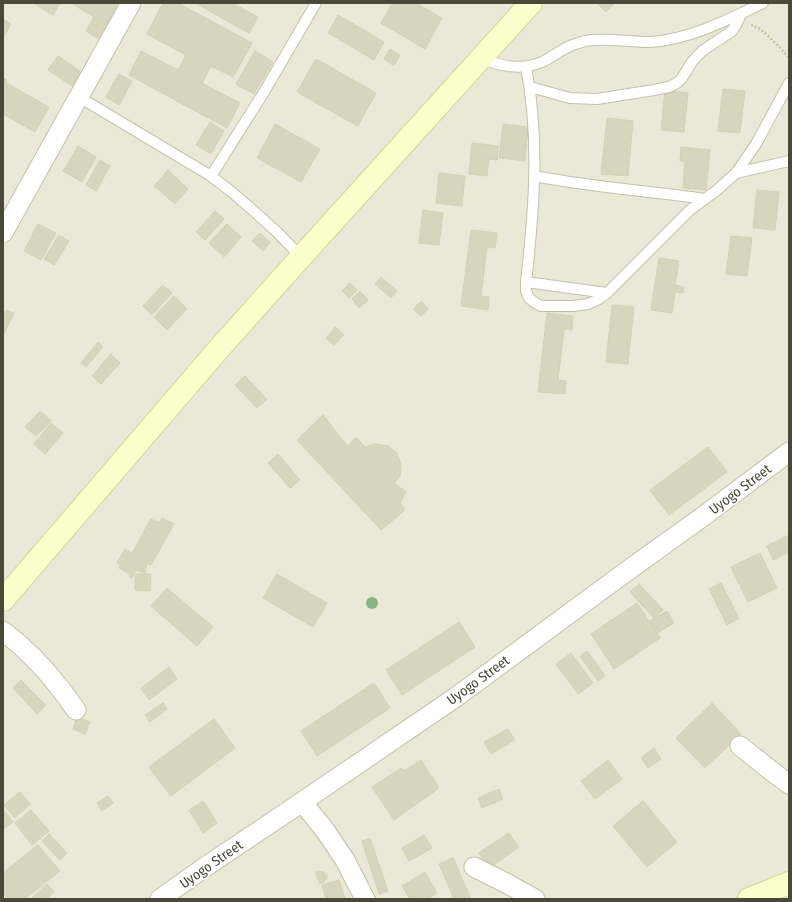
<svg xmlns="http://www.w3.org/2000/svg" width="792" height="902" font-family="'Fira Sans Condensed',sans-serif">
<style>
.residential{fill:#eae9d8}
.building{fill:#d8d5bf;stroke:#d3d0b2}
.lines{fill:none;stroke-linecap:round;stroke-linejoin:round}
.service-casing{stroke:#c2c1ac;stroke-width:12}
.minor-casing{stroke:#c2c1ac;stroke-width:21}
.secondary-casing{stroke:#d1d496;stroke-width:24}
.path{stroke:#c4c29d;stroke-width:2.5;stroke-dasharray:2 2;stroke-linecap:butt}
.service{stroke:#fff;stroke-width:10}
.minor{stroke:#fff;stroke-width:19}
.secondary{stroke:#fcffcb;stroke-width:22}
.tree{fill:#88b47f}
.labels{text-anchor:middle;stroke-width:3.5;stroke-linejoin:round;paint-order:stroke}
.street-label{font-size:14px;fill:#4a4838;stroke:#fff}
</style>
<rect width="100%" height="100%" fill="#f5f5ea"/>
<rect class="residential" x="3" y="3" width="786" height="896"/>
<g class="building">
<polygon points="33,3 60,3 53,15"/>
<polygon points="71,3 122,3 100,40 86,31 94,17"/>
<polygon points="163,3 178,3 252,43 233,77 211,66 202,83 240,103 227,128 129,75 141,51 178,70 186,55 147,34"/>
<polygon points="195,3 232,3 258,17 249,33"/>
<polygon points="392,3 416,3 442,18 425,49 381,23"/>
<polygon points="597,3 615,3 606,12"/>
<polygon points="338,15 384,42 374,60 328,33"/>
<polygon points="3,19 11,24 3,38"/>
<polygon points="390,49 400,55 394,66 384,59"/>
<polygon points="255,51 273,62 254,94 236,84"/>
<polygon points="58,56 84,74 75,88 48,70"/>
<polygon points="316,59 376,93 358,126 297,92"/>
<polygon points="119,74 132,81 119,105 106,97"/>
<polygon points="3,78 7,80 6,83 49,107 35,132 3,114"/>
<polygon points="723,89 745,91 740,133 718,131"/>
<polygon points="665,90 688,93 684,132 661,130"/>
<polygon points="607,118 633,121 628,176 601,174"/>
<polygon points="210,122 224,131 211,154 196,145"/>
<polygon points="275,124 320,149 301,182 257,158"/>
<polygon points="503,124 528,127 525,161 499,158"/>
<polygon points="472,143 498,146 497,160 489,159 487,176 469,174"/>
<polygon points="78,146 96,157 82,182 63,171"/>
<polygon points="681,147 710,150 706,190 683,188 685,162 680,161"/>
<polygon points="100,160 110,166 96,191 86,185"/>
<polygon points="168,170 188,189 175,204 154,186"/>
<polygon points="439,173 465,176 462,206 436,203"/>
<polygon points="757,190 779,192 775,230 753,228"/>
<polygon points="423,210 443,213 439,245 419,243"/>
<polygon points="215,211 224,219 205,240 196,232"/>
<polygon points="38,224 56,233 41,260 24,251"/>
<polygon points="227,224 241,237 224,257 209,243"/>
<polygon points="471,230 497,233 495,248 487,247 481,296 489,297 488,310 461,306"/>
<polygon points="260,233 270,242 263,251 252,241"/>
<polygon points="59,235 69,241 54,265 44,259"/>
<polygon points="731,236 752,238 747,276 726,274"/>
<polygon points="659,258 679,261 675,285 684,287 683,293 675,292 672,313 651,310"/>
<polygon points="381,277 397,291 391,298 375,284"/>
<polygon points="350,283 357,290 349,298 342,291"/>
<polygon points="163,285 172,293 152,315 143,306"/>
<polygon points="360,291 368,300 359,308 352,299"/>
<polygon points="174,296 187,309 167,330 154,317"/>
<polygon points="421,301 428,309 421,316 413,309"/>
<polygon points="612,305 634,307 628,364 606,362"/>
<polygon points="6,310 14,313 3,336 3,316"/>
<polygon points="547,313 573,316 572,330 564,329 558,380 566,381 565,394 538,392"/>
<polygon points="335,327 344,335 334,345 326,338"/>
<polygon points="98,342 103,347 86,367 81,363"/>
<polygon points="111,354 120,363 101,384 92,376"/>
<polygon points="245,376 267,399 257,408 235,385"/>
<polygon points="40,411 51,421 36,436 25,427"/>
<polygon points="323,415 348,447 356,437 365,447 375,444 388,446 397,453 401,464 400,476 394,483 406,492 400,503 405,510 381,530 297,440"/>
<polygon points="51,423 63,433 45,454 34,444"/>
<polygon points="708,447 727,472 669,515 650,490"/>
<polygon points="278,454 300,480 290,488 268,463"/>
<polygon points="162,518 174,524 151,565 147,564 145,573 136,570 132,578 129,576 130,574 119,568 121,565 117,563 125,549 132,553 151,519 159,523"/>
<polygon points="789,535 789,552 773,560 767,546"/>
<polygon points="760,553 777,588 748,602 731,567"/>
<polygon points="135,574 151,574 150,591 135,590"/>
<polygon points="277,574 327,603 313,627 263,598"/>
<polygon points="721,583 739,618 727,625 709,589"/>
<polygon points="639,584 663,610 654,618 630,592"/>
<polygon points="167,588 213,627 197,646 151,606"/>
<polygon points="637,603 660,638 614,669 591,634"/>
<polygon points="667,611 674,623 657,633 650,621"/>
<polygon points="459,622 475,647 402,695 386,670"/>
<polygon points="587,651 605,676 598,681 580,656"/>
<polygon points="571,653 593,683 578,694 556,664"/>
<polygon points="169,667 177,679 149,700 141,688"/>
<polygon points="21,680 46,705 37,714 13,688"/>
<polygon points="374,683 390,708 317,756 301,731"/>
<polygon points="163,703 167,709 150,722 145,715"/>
<polygon points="712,703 741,734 705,768 676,738"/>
<polygon points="77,717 90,722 85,734 73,729"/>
<polygon points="214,719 235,748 171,796 149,767"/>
<polygon points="508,729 515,740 491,754 484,742"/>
<polygon points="654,748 661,759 648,768 641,758"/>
<polygon points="421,760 439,788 394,820 372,787 401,768 404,771"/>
<polygon points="608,760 622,779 595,799 581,781"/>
<polygon points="499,789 503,799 482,808 478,798"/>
<polygon points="20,792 30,804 15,818 4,805"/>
<polygon points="108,796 113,803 102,811 97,803"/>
<polygon points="203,801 217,823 203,833 189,810"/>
<polygon points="643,801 677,842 647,867 613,826"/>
<polygon points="3,809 13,822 3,829"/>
<polygon points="31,810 49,831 32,845 15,823"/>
<polygon points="509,833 519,847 489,868 479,853"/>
<polygon points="49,834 67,853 60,860 42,841"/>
<polygon points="424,835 432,848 409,861 402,848"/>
<polygon points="370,838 388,891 379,894 362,841"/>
<polygon points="38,845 60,871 25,899 8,899 3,893 3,873"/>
<polygon points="453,858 471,899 454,899 439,864"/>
<polygon points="316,871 324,872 324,875 327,875 327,879 325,879 324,883 319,883 319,879 317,879"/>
<polygon points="425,872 437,893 427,899 410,899 402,886"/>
<polygon points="339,880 345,899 326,899 322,885"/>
<polygon points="47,884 54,892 46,899 33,899 32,898"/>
</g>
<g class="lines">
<defs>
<g id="service">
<path d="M480,58C500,66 521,71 542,62C551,58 559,51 568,47C573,44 580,43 585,41C604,37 629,42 649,42C688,40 728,20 763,3"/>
<path d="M526,67C540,138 534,211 526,282V291L529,298L534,302L541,306H573L588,304L599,299L607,293L690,210L717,190L736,173L756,144L789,83"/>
<polyline points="530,87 570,98 597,99 654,90 669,87 677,83 682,78 692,62 702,51 732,31 737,23 741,14"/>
<polyline points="79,97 211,176 233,193 256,213 278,233 301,257"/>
<polyline points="736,173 789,161"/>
<polyline points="211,176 264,92 316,3"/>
<path d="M534,176C591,187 648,191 705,199"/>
<polyline points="526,282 607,293"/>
</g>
<g id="minor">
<polyline points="3,233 131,3"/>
<path d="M3,631C24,647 43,666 59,687C65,694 70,702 76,710"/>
<polyline points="740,746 774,773 789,784"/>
<polyline points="302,802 324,829 345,860 365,899"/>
<polyline points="474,867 506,883 535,899"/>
<polyline points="160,899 205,867 302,802 456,697 623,574 705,515 789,452"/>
</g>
<g id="secondary">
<polyline points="3,600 217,351 301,257 531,3"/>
<polyline points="749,899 789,883"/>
</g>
</defs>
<use href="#service" class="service-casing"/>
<use href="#minor" class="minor-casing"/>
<use href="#secondary" class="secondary-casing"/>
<path class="path" d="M751,25C764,28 779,48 789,57"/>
<use href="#service" class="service"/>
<use href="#minor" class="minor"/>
<use href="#secondary" class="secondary"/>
</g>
<circle class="tree" cx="372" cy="603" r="6"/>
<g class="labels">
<g class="street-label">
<text transform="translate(740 489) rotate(-37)" y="5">Uyogo Street</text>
<text transform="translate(478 680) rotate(-36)" y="5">Uyogo Street</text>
<text transform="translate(211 864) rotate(-35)" y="5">Uyogo Street</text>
</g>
</g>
<rect width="792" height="902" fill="none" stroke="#4a4838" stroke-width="8"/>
</svg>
